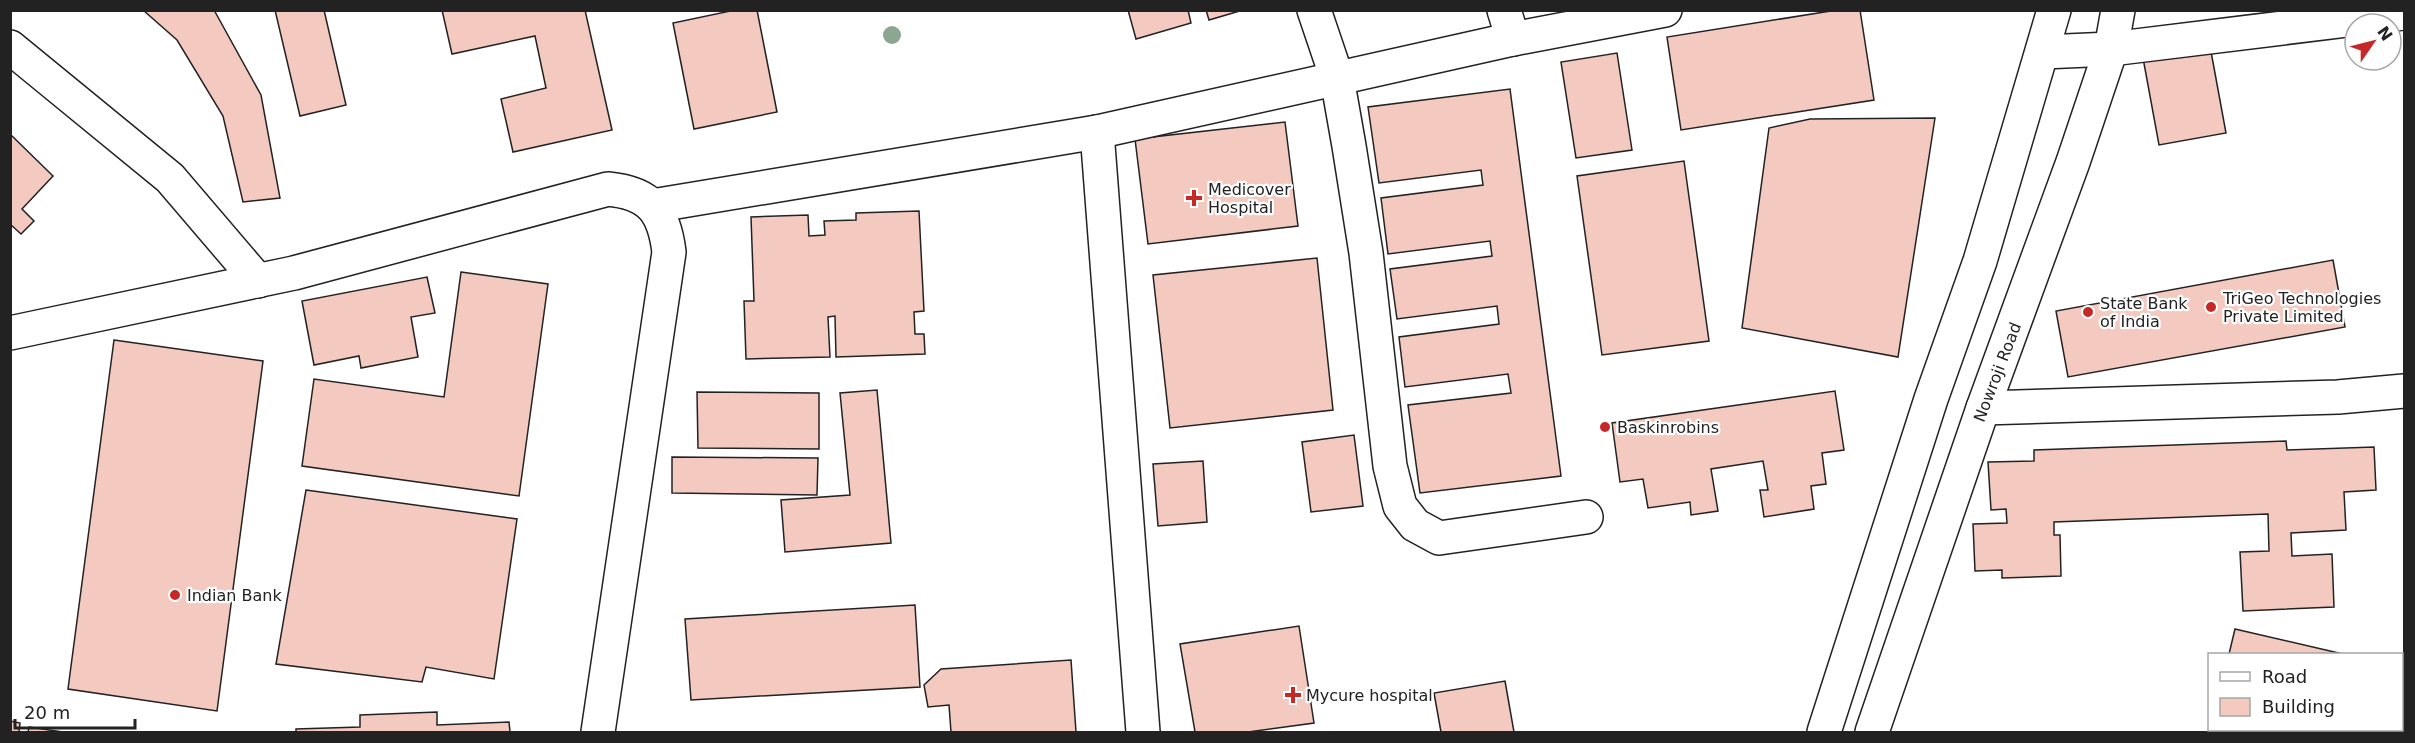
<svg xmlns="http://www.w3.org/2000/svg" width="2415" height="743" font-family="'DejaVu Sans',sans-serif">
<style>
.building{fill:#f3c9c0;stroke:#222;stroke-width:1.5}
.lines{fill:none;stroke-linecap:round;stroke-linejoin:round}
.minor-casing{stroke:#222;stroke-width:36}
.tertiary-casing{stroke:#222;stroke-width:36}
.minor{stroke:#fff;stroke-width:33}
.tertiary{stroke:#fff;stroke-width:33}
.tree{fill:#8da692}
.poi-dot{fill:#c62828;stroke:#fff;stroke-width:2}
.labels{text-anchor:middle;stroke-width:4.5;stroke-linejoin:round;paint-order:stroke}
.poi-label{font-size:16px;fill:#222;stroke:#fff;text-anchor:start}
.street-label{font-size:16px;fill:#222;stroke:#fff}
</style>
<rect width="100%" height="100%" fill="#fff"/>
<g class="building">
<polygon points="143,10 214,10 261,95 280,198 243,202 223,116 177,40"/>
<polygon points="275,10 324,10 346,105 300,116"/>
<polygon points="442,10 585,10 612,130 513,152 501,99 546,88 535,36 452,54"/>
<polygon points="735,10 757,10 777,112 694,129 673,23"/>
<polygon points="1128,10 1188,10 1191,23 1136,39"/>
<polygon points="1206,10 1243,10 1209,20"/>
<polygon points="1837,10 1860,10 1874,100 1681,130 1667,37"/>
<polygon points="2210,46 2226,133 2159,145 2143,58"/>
<polygon points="1617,53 1632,150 1576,158 1561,62"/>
<polygon points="1510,89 1561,476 1420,493 1408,405 1511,393 1508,374 1405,387 1399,337 1499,324 1497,306 1397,319 1390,269 1492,256 1490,241 1388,254 1381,198 1483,185 1481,170 1379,183 1368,107"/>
<polygon points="1935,118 1898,357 1742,328 1769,128 1810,119"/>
<polygon points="1285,122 1298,226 1148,244 1135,139"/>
<polygon points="10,134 53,176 22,209 34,221 21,234 10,224"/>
<polygon points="1684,161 1709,341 1602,355 1577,176"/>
<polygon points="919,211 924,311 914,312 915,334 924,334 925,354 836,357 835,316 828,317 830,357 746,359 744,301 754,301 751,217 808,215 809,236 825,235 824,221 856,220 856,213"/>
<polygon points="1317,258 1333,410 1170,428 1153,275"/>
<polygon points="2333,260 2345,327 2068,377 2056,311"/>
<polygon points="461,272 548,284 519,496 302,466 314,379 444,397"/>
<polygon points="427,277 435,313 411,317 418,357 361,368 359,356 314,365 302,301"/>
<polygon points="114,340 263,361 217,711 68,689"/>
<polygon points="877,390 891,543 785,552 781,500 850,495 840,393"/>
<polygon points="1835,391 1844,450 1822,453 1826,484 1811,486 1814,509 1764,517 1760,490 1768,490 1763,461 1711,469 1718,511 1691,515 1690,502 1648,508 1643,479 1620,482 1612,423"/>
<polygon points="697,392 819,393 819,449 698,448"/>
<polygon points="1354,435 1363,506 1311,512 1302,442"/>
<polygon points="2286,441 2287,450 2374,447 2376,490 2344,492 2346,530 2291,533 2292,556 2332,554 2334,607 2243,611 2240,552 2269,551 2268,514 2054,522 2054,535 2060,535 2061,576 2002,578 2002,570 1975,571 1973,524 2007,523 2006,509 1991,510 1988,462 2034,461 2034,450"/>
<polygon points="672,457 818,458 817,495 672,493"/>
<polygon points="1203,461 1207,522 1158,526 1153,464"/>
<polygon points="306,490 517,519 494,679 426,667 422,682 276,664"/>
<polygon points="915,605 920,687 691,700 685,619"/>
<polygon points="1299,626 1314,723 1248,732 1195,732 1180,644"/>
<polygon points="2235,629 2343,654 2229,654"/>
<polygon points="1071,660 1076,732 951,732 949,705 928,707 924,685 941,669"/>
<polygon points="1505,681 1514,732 1441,732 1434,693"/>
<polygon points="437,712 437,725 509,722 510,732 296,732 296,729 360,727 360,715"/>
<polygon points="10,721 20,723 19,732 10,732"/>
<polygon points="29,727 63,732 28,732"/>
</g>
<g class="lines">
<defs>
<g id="minor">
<polyline points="1314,10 1337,78 1349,146 1366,253 1390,466 1400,506 1415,525 1439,538 1586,517"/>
<polyline points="1504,10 1513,39"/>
<polyline points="10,47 170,178 258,281"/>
<polyline points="2043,52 2111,49 2404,13"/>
<polyline points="1097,132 1143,732"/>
<polyline points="652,206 1097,132 1513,39 1665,10"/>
<polyline points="1983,408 2338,397 2404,391"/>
<polyline points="2402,702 2404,694"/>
<polyline points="2389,732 2391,730"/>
</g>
<g id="tertiary">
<path d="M10,333L294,273L608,189C650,193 664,211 669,252L598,732"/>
<polyline points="1824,732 1931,399 1980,261 2054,10"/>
<polyline points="1872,732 1983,408 2073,162 2111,49 2118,10"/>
</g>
</defs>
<use href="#minor" class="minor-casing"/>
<use href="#tertiary" class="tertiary-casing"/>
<use href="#minor" class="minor"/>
<use href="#tertiary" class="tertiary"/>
</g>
<circle class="tree" cx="892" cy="35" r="9"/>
<g class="poi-dot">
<path d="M1191 189h6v6h6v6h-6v6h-6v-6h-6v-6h6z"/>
<circle cx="2211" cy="307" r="6"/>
<circle cx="2088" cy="312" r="6"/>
<circle cx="1605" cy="427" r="6"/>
<circle cx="175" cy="595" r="6"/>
<path d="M1290 686h6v6h6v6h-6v6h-6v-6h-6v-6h6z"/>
</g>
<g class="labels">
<g class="poi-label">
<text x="1208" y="195">Medicover<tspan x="1208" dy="18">Hospital</tspan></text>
<text x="2223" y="304">TriGeo Technologies<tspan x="2223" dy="18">Private Limited</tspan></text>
<text x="2100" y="309">State Bank<tspan x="2100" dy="18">of India</tspan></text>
<text x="1617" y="433">Baskinrobins</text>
<text x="187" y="601">Indian Bank</text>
<text x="1306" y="701">Mycure hospital</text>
</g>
<g class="street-label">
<text transform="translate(1997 372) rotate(-69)" y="6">Nowroji Road</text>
</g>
</g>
<rect width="2415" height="743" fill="none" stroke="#222222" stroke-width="24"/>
<rect x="2208" y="653" width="195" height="78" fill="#ffffff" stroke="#a7a7a7" stroke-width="1.5"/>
<rect x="2220" y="672" width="30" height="9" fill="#ffffff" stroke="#a7a7a7" stroke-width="1.5"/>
<text x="2262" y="683" font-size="18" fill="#222222">Road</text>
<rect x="2220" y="698" width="30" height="18" fill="#f3c9c0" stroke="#a7a7a7" stroke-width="1.5"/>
<text x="2262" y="713" font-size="18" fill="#222222">Building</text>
<g transform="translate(2373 42) rotate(55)"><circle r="28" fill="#ffffff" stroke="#a7a7a7" stroke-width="1.5"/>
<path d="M0-4.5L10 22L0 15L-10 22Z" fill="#c62828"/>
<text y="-9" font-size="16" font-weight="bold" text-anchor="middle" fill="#222222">N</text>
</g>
<path d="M15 719v9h120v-9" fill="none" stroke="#222222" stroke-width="3"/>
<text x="24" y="719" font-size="18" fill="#222222" stroke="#ffffff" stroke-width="4.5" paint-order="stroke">20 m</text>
</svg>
